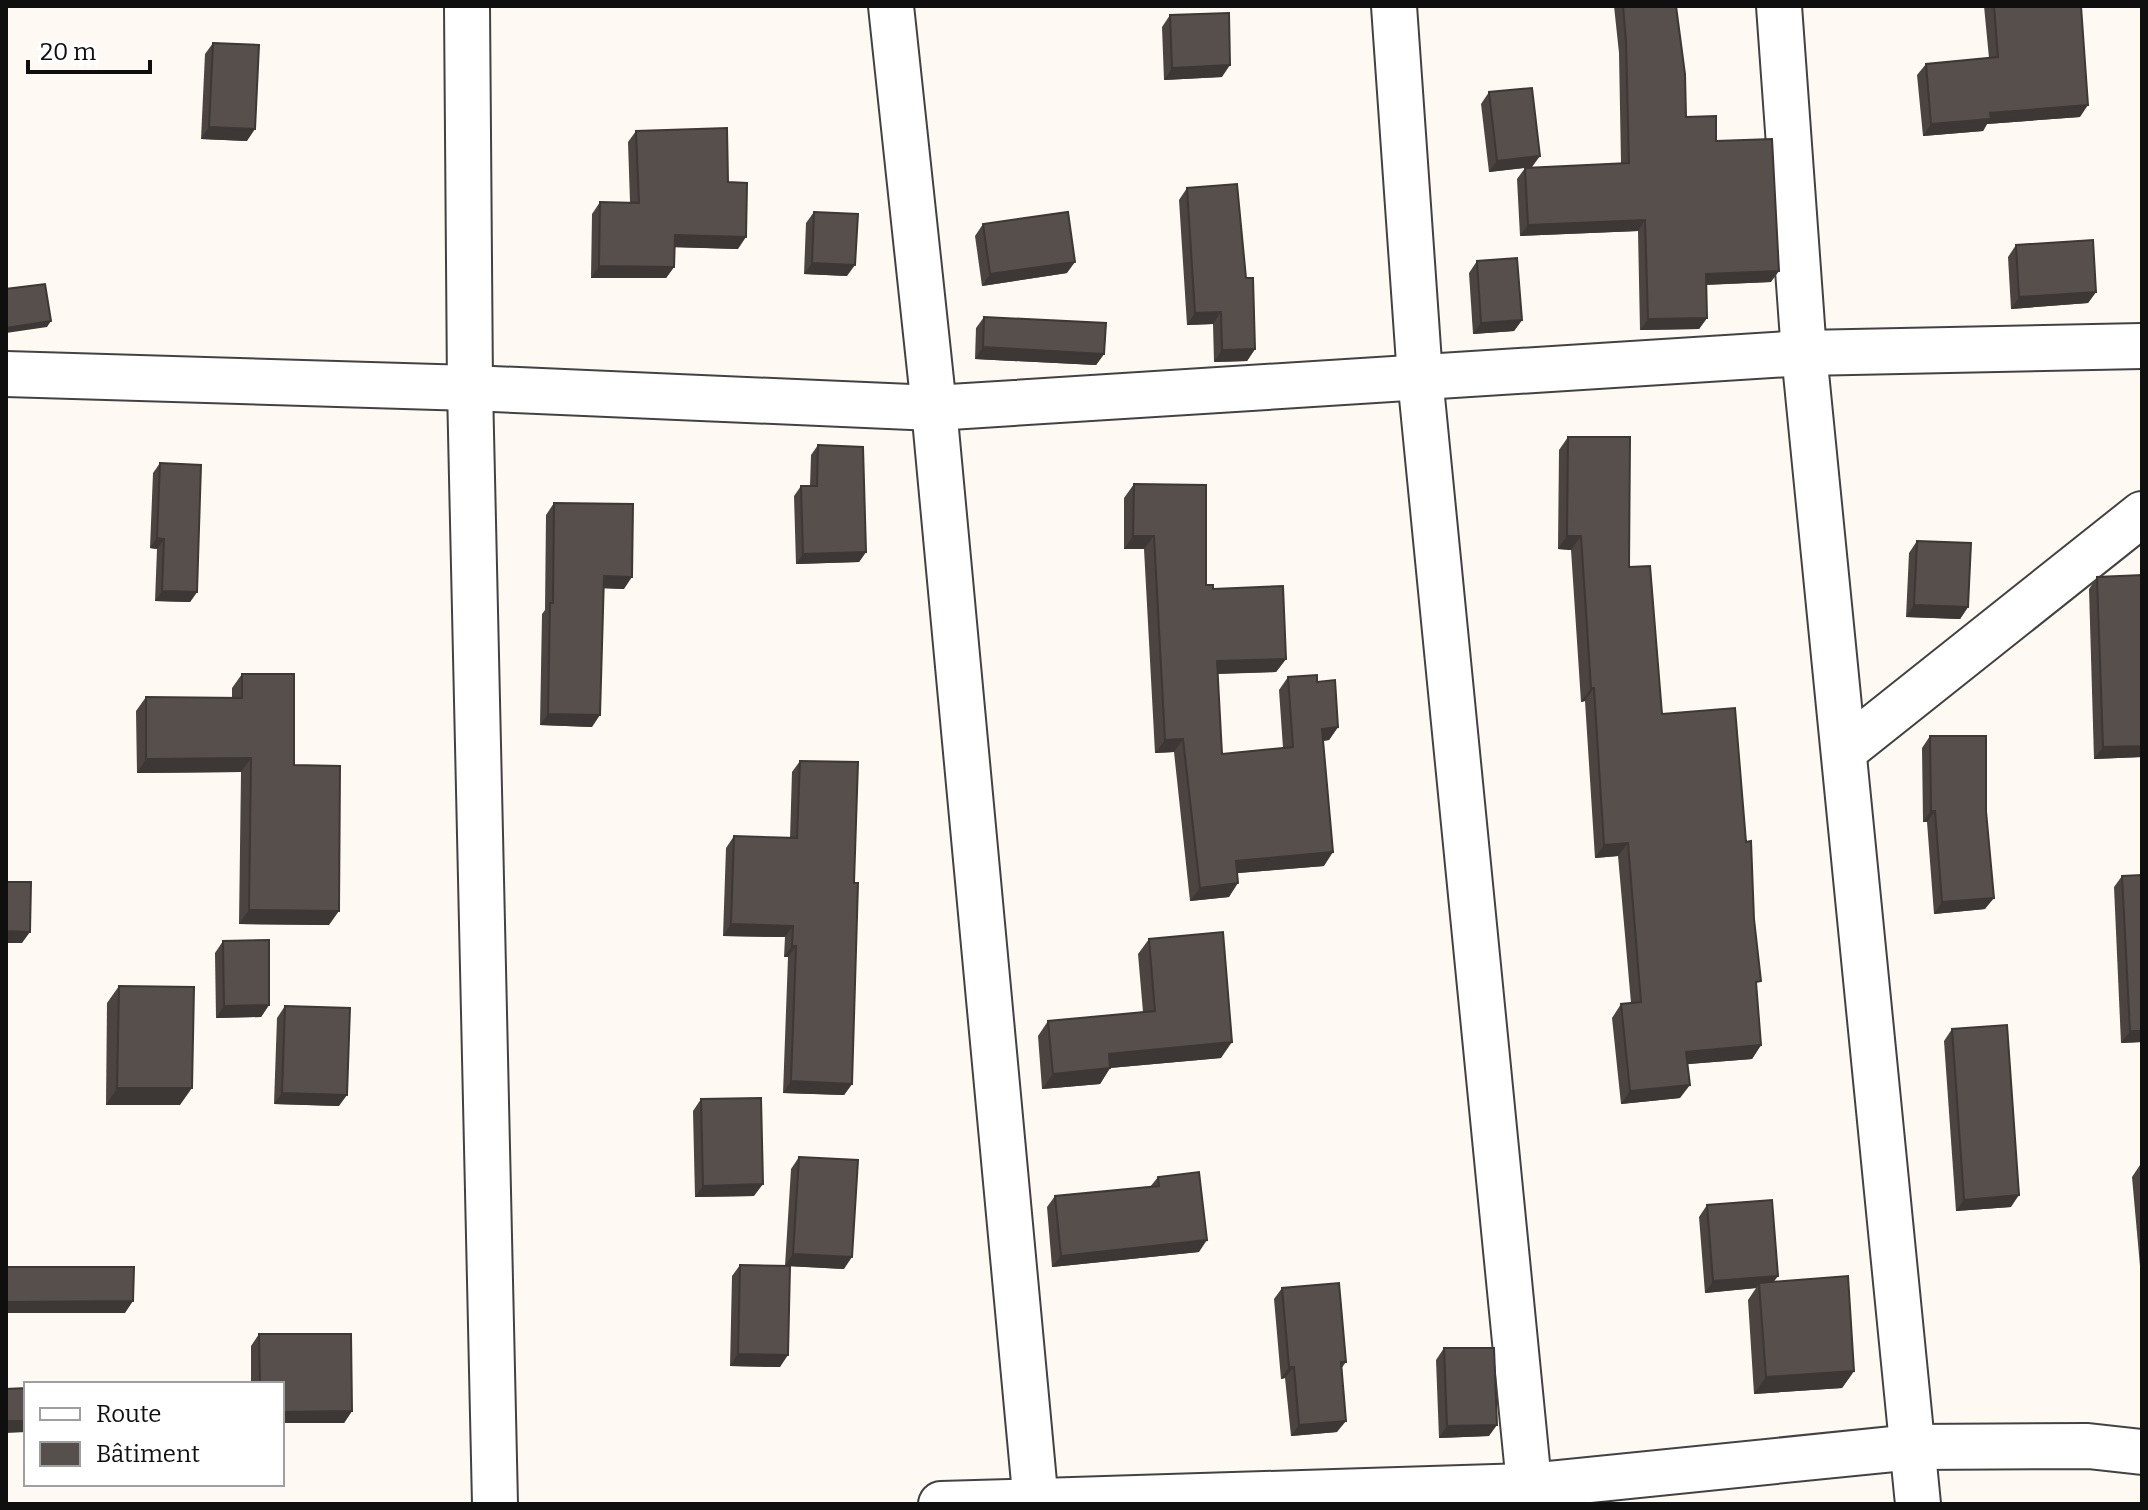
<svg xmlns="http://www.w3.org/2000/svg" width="2148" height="1510" font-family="Bitter,serif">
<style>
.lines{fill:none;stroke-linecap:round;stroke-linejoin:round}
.minor-casing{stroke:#424242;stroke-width:48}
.minor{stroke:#fff;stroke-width:44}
.wall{fill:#4b4441}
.shaded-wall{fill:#3d3735}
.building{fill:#574f4c;stroke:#3d3735;stroke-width:2}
</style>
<rect width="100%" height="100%" fill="#fefaf3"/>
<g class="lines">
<defs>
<g id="minor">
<polyline points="467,6 470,388 495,1504"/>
<polyline points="891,6 934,408 1036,1504"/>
<polyline points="1394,6 1420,377 1531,1504"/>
<polyline points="1779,6 1804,353 1918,1504"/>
<polyline points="6,374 470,388 934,408 1804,353 2142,346"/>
<polyline points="1844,751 2142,514"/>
<polyline points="941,1504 1530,1486 1913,1447 2088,1446 2142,1452"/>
</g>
</defs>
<use href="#minor" class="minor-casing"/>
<use href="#minor" class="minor"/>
</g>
<g class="wall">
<polygon points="1614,6 1676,6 1686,117 1716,141 1771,282 1706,285 1707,318 1699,329 1640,330 1638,231 1520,236 1517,179 1525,168 1621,163 1619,53"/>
<polygon points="1984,6 2081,6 2080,117 1987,124 1983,131 1923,136 1917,75 1926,64 1989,58"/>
<polygon points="1170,15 1222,77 1164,80 1162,27"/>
<polygon points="213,43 247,141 201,139 205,54"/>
<polygon points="1489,92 1532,167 1489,172 1481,104"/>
<polygon points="636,131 728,182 738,249 675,247 674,267 666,278 591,278 592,214 600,202 630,202 628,142"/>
<polygon points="1187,188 1246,278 1255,349 1247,361 1214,362 1213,324 1187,325 1179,200"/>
<polygon points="814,212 847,276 804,274 806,223"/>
<polygon points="983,224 1067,273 982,286 975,236"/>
<polygon points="2016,245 2096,292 2088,303 2011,309 2008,257"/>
<polygon points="1477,261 1522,320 1514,331 1473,334 1469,273"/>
<polygon points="984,317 1104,354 1096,365 975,359 976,328"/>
<polygon points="1568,437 1629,567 1662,714 1756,987 1761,1045 1752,1059 1687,1064 1680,1098 1621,1104 1612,1018 1621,1004 1631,1003 1618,856 1595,858 1585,701 1581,702 1571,550 1558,549 1559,450"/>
<polygon points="818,445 866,552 859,562 796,564 794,496 801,486 810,486 811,455"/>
<polygon points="160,463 197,592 190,602 155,601 157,549 150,548 153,473"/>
<polygon points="1134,484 1206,585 1213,589 1286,659 1276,672 1217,674 1222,754 1283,748 1279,690 1288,677 1317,682 1338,727 1329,740 1323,741 1324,866 1237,873 1229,897 1190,901 1174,752 1155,753 1144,549 1124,549 1124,498"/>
<polygon points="554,503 624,589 603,588 592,727 540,725 542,614 545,610 546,515"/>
<polygon points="1917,541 1968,607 1960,619 1906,617 1909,553"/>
<polygon points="2097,577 2142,757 2094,759 2089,589"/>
<polygon points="242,674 294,765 329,925 239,924 241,772 137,773 136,711 146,697 232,698 232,688"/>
<polygon points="1930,736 1985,909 1934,914 1927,822 1923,822 1922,748"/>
<polygon points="800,761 854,883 852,1084 844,1095 783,1093 788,957 784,957 785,937 723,936 726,848 734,836 790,838 792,772"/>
<polygon points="2142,875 2142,1042 2121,1043 2114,887 2122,876"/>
<polygon points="1149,939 1221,1058 1110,1068 1100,1084 1042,1089 1038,1036 1048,1021 1143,1012 1138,954"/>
<polygon points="223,941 269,1005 261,1017 216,1018 215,953"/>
<polygon points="119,986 180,1105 106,1105 107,1003"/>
<polygon points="285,1006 339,1106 274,1104 277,1018"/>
<polygon points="1952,1029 2011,1207 1956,1211 1944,1041"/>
<polygon points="701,1099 754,1196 695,1197 693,1111"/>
<polygon points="799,1157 844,1269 790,1266 780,1367 730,1366 732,1276 740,1265 785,1266 791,1169"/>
<polygon points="2140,1165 2142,1165 2142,1288 2132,1177"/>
<polygon points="1158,1177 1199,1252 1052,1267 1047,1207 1055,1196 1150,1187"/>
<polygon points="1707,1205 1773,1282 1854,1371 1842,1388 1754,1394 1748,1300 1756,1288 1705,1293 1699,1217"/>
<polygon points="1282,1288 1346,1362 1341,1369 1337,1432 1291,1436 1285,1378 1281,1379 1274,1299"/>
<polygon points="259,1334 352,1411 344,1423 282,1384 251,1384 251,1346"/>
<polygon points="1444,1348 1489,1436 1439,1438 1436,1360"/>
</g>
<g class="shaded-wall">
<polygon points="1230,65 1222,77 1164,80 1172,68"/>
<polygon points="2088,105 2080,117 1987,124 1983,131 1923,136 1931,124 1990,113"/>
<polygon points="209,127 255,129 247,141 201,139"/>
<polygon points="1540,156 1532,167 1489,172 1497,161"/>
<polygon points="1645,220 1638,231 1520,236 1528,225"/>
<polygon points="675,235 746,237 738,249 667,247"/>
<polygon points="1075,262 1067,273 982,286 990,274"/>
<polygon points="812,263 855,265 847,276 804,274"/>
<polygon points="599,266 674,267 666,278 591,278"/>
<polygon points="1779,271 1771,282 1699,285 1706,274"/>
<polygon points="2096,292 2088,303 2011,309 2019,297"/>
<polygon points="1221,312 1213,324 1187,325 1195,313"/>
<polygon points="1707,318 1699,329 1640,330 1648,319"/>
<polygon points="1522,320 1514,331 1473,334 1481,323"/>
<polygon points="51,321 47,327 6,333 6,328"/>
<polygon points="983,347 1104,354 1096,365 975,359"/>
<polygon points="1255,349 1247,361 1214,362 1222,350"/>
<polygon points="1133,536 1154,536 1144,549 1124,549"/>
<polygon points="1567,536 1581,536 1571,550 1558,549"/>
<polygon points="157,538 164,539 157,549 150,548"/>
<polygon points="866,552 859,562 796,564 803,554"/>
<polygon points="604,576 632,577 624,589 596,588"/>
<polygon points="162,591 197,592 190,602 155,601"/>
<polygon points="1914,605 1968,607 1960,619 1906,617"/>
<polygon points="1286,659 1276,672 1208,674 1217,661"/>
<polygon points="1591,688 1594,688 1585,701 1581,702"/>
<polygon points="548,714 600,715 592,727 540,725"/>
<polygon points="1338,727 1329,740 1313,742 1322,729"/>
<polygon points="1183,739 1174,752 1155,753 1165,740"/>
<polygon points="2142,746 2142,757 2094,759 2103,747"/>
<polygon points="251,758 241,772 137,773 146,759"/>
<polygon points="1931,811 1935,811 1927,822 1923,822"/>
<polygon points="1628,843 1618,856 1595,858 1604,845"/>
<polygon points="1333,852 1324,866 1227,874 1236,861"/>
<polygon points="1238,883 1229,897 1190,901 1200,888"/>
<polygon points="1994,898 1985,909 1934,914 1942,902"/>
<polygon points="249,910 339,911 329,925 239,924"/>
<polygon points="731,924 793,926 785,937 723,936"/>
<polygon points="6,931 30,932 22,943 6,943"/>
<polygon points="792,946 796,946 788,957 784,957"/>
<polygon points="269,1005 261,1017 216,1018 224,1006"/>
<polygon points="2130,1031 2142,1031 2142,1042 2121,1043"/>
<polygon points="1232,1042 1221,1058 1098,1069 1109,1054"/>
<polygon points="1761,1045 1752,1059 1677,1065 1686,1052"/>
<polygon points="1110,1068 1100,1084 1042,1089 1053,1074"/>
<polygon points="791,1081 852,1084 844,1095 783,1093"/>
<polygon points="1690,1085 1680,1098 1621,1104 1630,1091"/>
<polygon points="117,1088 192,1088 180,1105 106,1105"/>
<polygon points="282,1093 347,1095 339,1106 274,1104"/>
<polygon points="763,1184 754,1196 695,1197 703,1186"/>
<polygon points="2019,1195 2011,1207 1956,1211 1964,1200"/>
<polygon points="1207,1240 1199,1252 1052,1267 1061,1256"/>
<polygon points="793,1254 852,1257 844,1269 785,1266"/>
<polygon points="1778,1276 1770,1287 1759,1283 1756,1288 1705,1293 1713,1281"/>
<polygon points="133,1301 125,1313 6,1313 6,1302"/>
<polygon points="738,1354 788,1355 780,1367 730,1366"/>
<polygon points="1289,1367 1294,1367 1285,1378 1281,1379"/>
<polygon points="1854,1371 1842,1388 1754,1394 1766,1377"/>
<polygon points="352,1411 344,1423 282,1423 282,1412"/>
<polygon points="6,1421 26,1421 26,1432 6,1433"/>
<polygon points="1346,1421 1337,1432 1291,1436 1299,1425"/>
<polygon points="1497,1425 1489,1436 1439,1438 1447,1426"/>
</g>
<g class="building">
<polygon points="1623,6 1676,6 1685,74 1686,117 1716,116 1716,141 1772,139 1779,271 1706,274 1707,318 1648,319 1645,220 1528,225 1525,168 1629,163 1626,42"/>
<polygon points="1994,6 2081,6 2088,105 1990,113 1991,119 1931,124 1926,64 1998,57"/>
<polygon points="1229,13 1230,65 1172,68 1170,15"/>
<polygon points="213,43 259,45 255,129 209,127"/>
<polygon points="1532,88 1540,156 1497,161 1489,92"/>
<polygon points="727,128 728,182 747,183 746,237 675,235 674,267 599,266 600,202 639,203 636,131"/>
<polygon points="1237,184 1246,278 1253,278 1255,349 1222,350 1221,312 1195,313 1187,188"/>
<polygon points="814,212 858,214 855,265 812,263"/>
<polygon points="1068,212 1075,262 990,274 983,224"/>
<polygon points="2093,240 2096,292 2019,297 2016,245"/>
<polygon points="1517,258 1522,320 1481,323 1477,261"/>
<polygon points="45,284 51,321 6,328 6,289"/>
<polygon points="984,317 1106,323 1104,354 983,347"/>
<polygon points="1568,437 1630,437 1629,567 1650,566 1662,714 1735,708 1746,842 1751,841 1754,919 1761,981 1756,982 1761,1045 1686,1052 1690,1085 1630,1091 1621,1004 1641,1002 1628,843 1604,845 1594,688 1591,688 1581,536 1567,536"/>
<polygon points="818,445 863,447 866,552 803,554 801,486 817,486"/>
<polygon points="160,463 201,465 197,592 162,591 164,539 157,538"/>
<polygon points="1134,484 1206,485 1206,585 1213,585 1213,589 1283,586 1286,659 1217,661 1222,754 1293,747 1288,677 1317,675 1317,682 1335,680 1338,727 1322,729 1333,852 1236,861 1238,883 1200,888 1183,739 1165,740 1154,536 1133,536"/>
<polygon points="554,503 633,504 632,577 604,576 600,715 548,714 550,603 553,603"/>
<polygon points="1917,541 1971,543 1968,607 1914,605"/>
<polygon points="2142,575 2142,746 2103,747 2097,577"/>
<polygon points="242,674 294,674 294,765 340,766 339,911 249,910 251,758 146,759 146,697 242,698"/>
<polygon points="1930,736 1986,736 1986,811 1994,898 1942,902 1935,811 1931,811"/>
<polygon points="800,761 858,762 854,883 858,883 852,1084 791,1081 796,946 792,946 793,926 731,924 734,836 797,838"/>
<polygon points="2142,875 2142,1031 2130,1031 2122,876"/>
<polygon points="6,882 31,882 30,932 6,931"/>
<polygon points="1223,932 1232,1042 1109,1054 1110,1068 1053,1074 1048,1021 1155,1011 1149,939"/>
<polygon points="269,940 269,1005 224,1006 223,941"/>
<polygon points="119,986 194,987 192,1088 117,1088"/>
<polygon points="285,1006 350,1008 347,1095 282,1093"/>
<polygon points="2007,1025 2019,1195 1964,1200 1952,1029"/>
<polygon points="761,1098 763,1184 703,1186 701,1099"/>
<polygon points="799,1157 858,1160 852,1257 793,1254"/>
<polygon points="1199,1172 1207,1240 1061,1256 1055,1196 1159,1186 1158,1177"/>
<polygon points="1772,1200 1778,1276 1713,1281 1707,1205"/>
<polygon points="740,1265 790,1266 788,1355 738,1354"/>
<polygon points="6,1267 134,1267 133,1301 6,1302"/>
<polygon points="1848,1276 1854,1371 1766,1377 1759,1283"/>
<polygon points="1339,1283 1346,1362 1341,1362 1346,1421 1299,1425 1294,1367 1289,1367 1282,1288"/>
<polygon points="259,1334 351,1334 352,1411 282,1412 282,1384 260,1384"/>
<polygon points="1444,1348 1494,1348 1497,1425 1447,1426"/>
<polygon points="26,1388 26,1421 6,1421 6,1389"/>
</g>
<rect width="2148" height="1510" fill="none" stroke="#0f0f0f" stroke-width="16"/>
<rect x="24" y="1382" width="260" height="104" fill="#ffffff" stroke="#9f9f9f" stroke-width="2"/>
<rect x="40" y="1408" width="40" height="12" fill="#ffffff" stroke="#9f9f9f" stroke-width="2"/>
<text x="96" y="1422" font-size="24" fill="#0f0f0f">Route</text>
<rect x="40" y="1442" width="40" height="24" fill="#574f4c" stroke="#9f9f9f" stroke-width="2"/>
<text x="96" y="1462" font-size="24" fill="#0f0f0f">Bâtiment</text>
<path d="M28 60v12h122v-12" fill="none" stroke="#0f0f0f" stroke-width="4"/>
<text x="40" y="60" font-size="24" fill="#0f0f0f" stroke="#ffffff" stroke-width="6" paint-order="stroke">20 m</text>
</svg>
